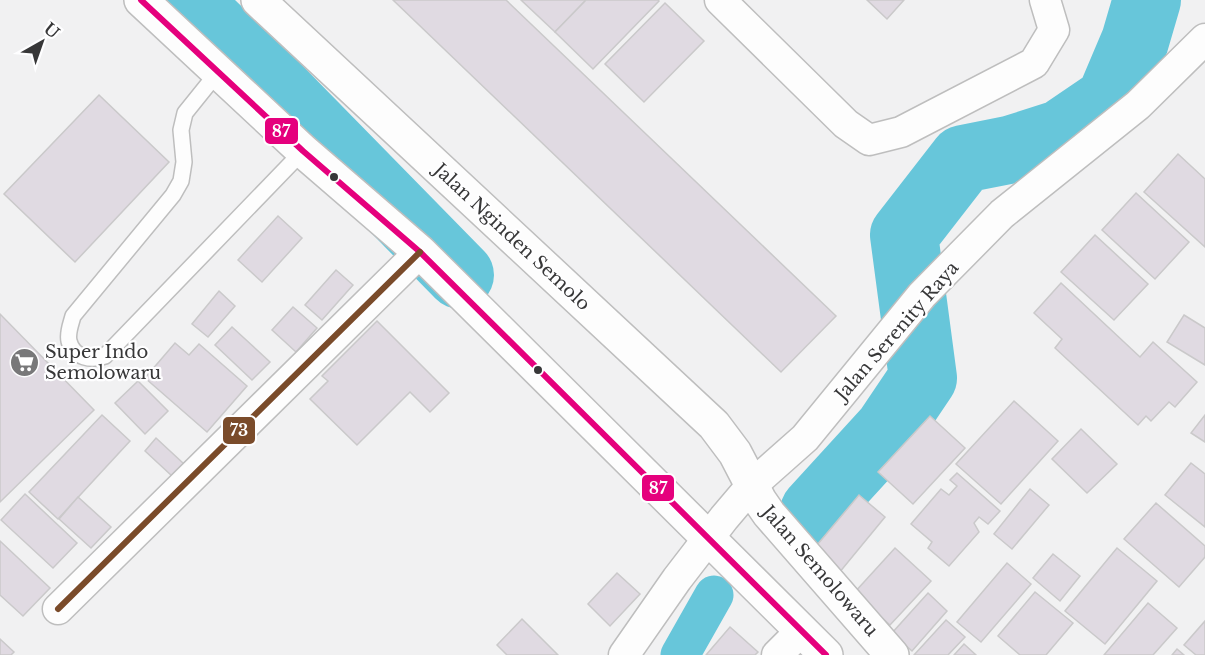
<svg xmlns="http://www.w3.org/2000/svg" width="1205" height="655" font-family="'Libre Baskerville',serif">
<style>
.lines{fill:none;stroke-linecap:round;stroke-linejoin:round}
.canal{stroke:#67c6da;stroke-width:39}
.river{stroke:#67c6da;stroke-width:68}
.building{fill:#e0dae2;stroke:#cac9ca;stroke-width:1.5}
.service-casing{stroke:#bebebe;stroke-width:18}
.minor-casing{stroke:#bebebe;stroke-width:33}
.secondary-casing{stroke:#bebebe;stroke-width:36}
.service{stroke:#fdfdfd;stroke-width:15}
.minor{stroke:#fdfdfd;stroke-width:30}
.secondary{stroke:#fdfdfd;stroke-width:33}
.bus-1-casing{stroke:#fefeff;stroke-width:10}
.bus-2-casing{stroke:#fefeff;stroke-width:10}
.bus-1{stroke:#e5007d;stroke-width:6}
.bus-2{stroke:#7a4b2a;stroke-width:6}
.bus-dot{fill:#373738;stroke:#fefeff;stroke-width:2}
.labels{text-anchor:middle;stroke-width:4.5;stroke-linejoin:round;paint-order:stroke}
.street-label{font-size:18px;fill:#373738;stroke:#fefeff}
.poi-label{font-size:18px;fill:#373738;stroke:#fefeff;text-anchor:start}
.line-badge{stroke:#fefeff;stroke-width:2}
.badge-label{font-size:16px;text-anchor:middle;font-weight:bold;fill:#fff}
</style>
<rect width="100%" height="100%" fill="#f1f1f2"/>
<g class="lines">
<polyline class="canal" points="680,655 714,595"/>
<g class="river">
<polyline points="186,0 267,78 460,275"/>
<polyline points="814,511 888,430 923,378 904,235 963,159 1013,149 1060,134 1110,100 1135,41 1147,0"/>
</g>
</g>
<g class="building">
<polygon points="393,0 506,0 836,316 781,372"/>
<polygon points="521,0 586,0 555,32"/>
<polygon points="586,0 658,0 659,1 593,69 555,32"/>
<polygon points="867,0 904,0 887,19"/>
<polygon points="665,3 704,41 644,102 605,64"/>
<polygon points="99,95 169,162 75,262 4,194"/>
<polygon points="1178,154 1205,179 1205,247 1144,192"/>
<polygon points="1136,193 1189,242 1155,279 1102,230"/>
<polygon points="278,216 302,238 262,282 238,260"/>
<polygon points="1095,235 1148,284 1114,320 1061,272"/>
<polygon points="336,270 353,285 322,320 305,305"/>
<polygon points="1061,283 1140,357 1153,342 1197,382 1175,407 1169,402 1151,421 1146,416 1138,425 1055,348 1062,339 1034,313"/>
<polygon points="219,291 235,306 208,337 192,324"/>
<polygon points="293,307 317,328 296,352 272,330"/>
<polygon points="0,314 94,410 0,502"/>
<polygon points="1184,315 1205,328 1205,365 1167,342"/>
<polygon points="377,321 449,393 430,412 410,392 357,445 310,399 328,381 322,376"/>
<polygon points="232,327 270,362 252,380 215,345"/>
<polygon points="175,343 189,355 199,344 247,386 207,432 145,378"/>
<polygon points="138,381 168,411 145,434 115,403"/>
<polygon points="1014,401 1058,441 1001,504 956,464"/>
<polygon points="102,415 130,441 58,519 29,492"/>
<polygon points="1205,415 1205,442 1191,433"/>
<polygon points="930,416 965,448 913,504 878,472"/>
<polygon points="1081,429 1117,464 1087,493 1052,459"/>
<polygon points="156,438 184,464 172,476 145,451"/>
<polygon points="1191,463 1205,474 1205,527 1165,495"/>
<polygon points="957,473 1000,511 988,524 979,517 974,523 979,532 949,566 928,548 932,542 911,524 941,489 949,495 957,486 950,480"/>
<polygon points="1030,489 1049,505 1012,549 994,534"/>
<polygon points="25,494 77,543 53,568 1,520"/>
<polygon points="859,495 885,517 839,573 812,551"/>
<polygon points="78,497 111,527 91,548 59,519"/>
<polygon points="1156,503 1205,546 1205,557 1179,587 1124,539"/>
<polygon points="0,541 50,588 23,616 0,595"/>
<polygon points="895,548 931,581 890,625 854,593"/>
<polygon points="1117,548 1157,581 1105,644 1065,611"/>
<polygon points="1053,554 1080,576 1060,601 1033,578"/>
<polygon points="1007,563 1031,584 981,642 957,622"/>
<polygon points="617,573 640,594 610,626 588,604"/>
<polygon points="1035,592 1073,623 1046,655 1020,655 998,636"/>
<polygon points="928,593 947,611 912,651 892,633"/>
<polygon points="1148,603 1177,628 1153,655 1104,655"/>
<polygon points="522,619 558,655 507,655 497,645"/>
<polygon points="946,620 965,637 948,655 914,655"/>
<polygon points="1205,621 1205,655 1196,655 1184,645"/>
<polygon points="730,627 758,652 755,655 706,655"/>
<polygon points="0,639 14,652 11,655 0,655"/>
<polygon points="964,644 976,655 954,655"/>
<polygon points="1177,649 1184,655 1172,655"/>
</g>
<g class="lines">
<defs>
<path id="service" d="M218,72L185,113L181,130L184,162L181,181L173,195L73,316C71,324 67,333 69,341C73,358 92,361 105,356L303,151"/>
<g id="minor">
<polyline points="720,0 846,124 869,140 901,132 1034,63 1054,30 1045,0"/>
<polyline points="58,609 420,252"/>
<polyline points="624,655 677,579 724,518 752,485 805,438 922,295 1002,214 1138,105 1205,39"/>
<polyline points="777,655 802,630"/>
</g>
<g id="secondary">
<polyline points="141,0 303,151 420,252 826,655"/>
<polyline points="258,0 714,425 735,453 760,501 769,514 892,655"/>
</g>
</defs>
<use href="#service" class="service-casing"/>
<use href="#minor" class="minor-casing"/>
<use href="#secondary" class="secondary-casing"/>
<use href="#service" class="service"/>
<use href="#minor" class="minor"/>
<use href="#secondary" class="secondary"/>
<defs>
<polyline id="bus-1" points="141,0 303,151 420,252 826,655"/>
<polyline id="bus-2" points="58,609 420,252"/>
</defs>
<use href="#bus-1" class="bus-1-casing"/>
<use href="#bus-2" class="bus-2-casing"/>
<use href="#bus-1" class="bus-1"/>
<use href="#bus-2" class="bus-2"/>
</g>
<defs>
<symbol id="supermarket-disc" viewBox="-11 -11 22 22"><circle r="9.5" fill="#787879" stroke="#fefeff"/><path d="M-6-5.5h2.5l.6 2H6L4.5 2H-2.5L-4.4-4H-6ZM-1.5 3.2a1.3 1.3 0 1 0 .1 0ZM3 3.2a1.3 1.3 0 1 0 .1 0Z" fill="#fff"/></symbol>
</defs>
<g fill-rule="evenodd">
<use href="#supermarket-disc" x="8" y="346" width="33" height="33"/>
</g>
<g class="bus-dot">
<circle cx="334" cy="177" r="5"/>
<circle cx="538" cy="370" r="5"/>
</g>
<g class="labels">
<g class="street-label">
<text transform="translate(512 237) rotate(43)" y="6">Jalan Nginden Semolo</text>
<text transform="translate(897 331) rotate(-49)" y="6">Jalan Serenity Raya</text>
<text transform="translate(820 571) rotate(49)" y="6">Jalan Semolowaru</text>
</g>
<g class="poi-label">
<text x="45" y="358">Super Indo<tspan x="45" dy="21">Semolowaru</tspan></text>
</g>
</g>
<g class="line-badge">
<rect x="264" y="117" width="35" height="28" rx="6" fill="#e5007d"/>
<rect x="222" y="416" width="34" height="29" rx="6" fill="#7a4b2a"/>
<rect x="641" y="474" width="34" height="28" rx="6" fill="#e5007d"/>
</g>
<g class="badge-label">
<text x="281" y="137">87</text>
<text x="239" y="436">73</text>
<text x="658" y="494">87</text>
</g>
<g transform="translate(42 42) rotate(40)" stroke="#fefeff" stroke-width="4.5" paint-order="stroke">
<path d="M0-4.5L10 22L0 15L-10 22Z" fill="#373738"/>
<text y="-9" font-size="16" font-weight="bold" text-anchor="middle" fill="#373738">U</text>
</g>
</svg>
